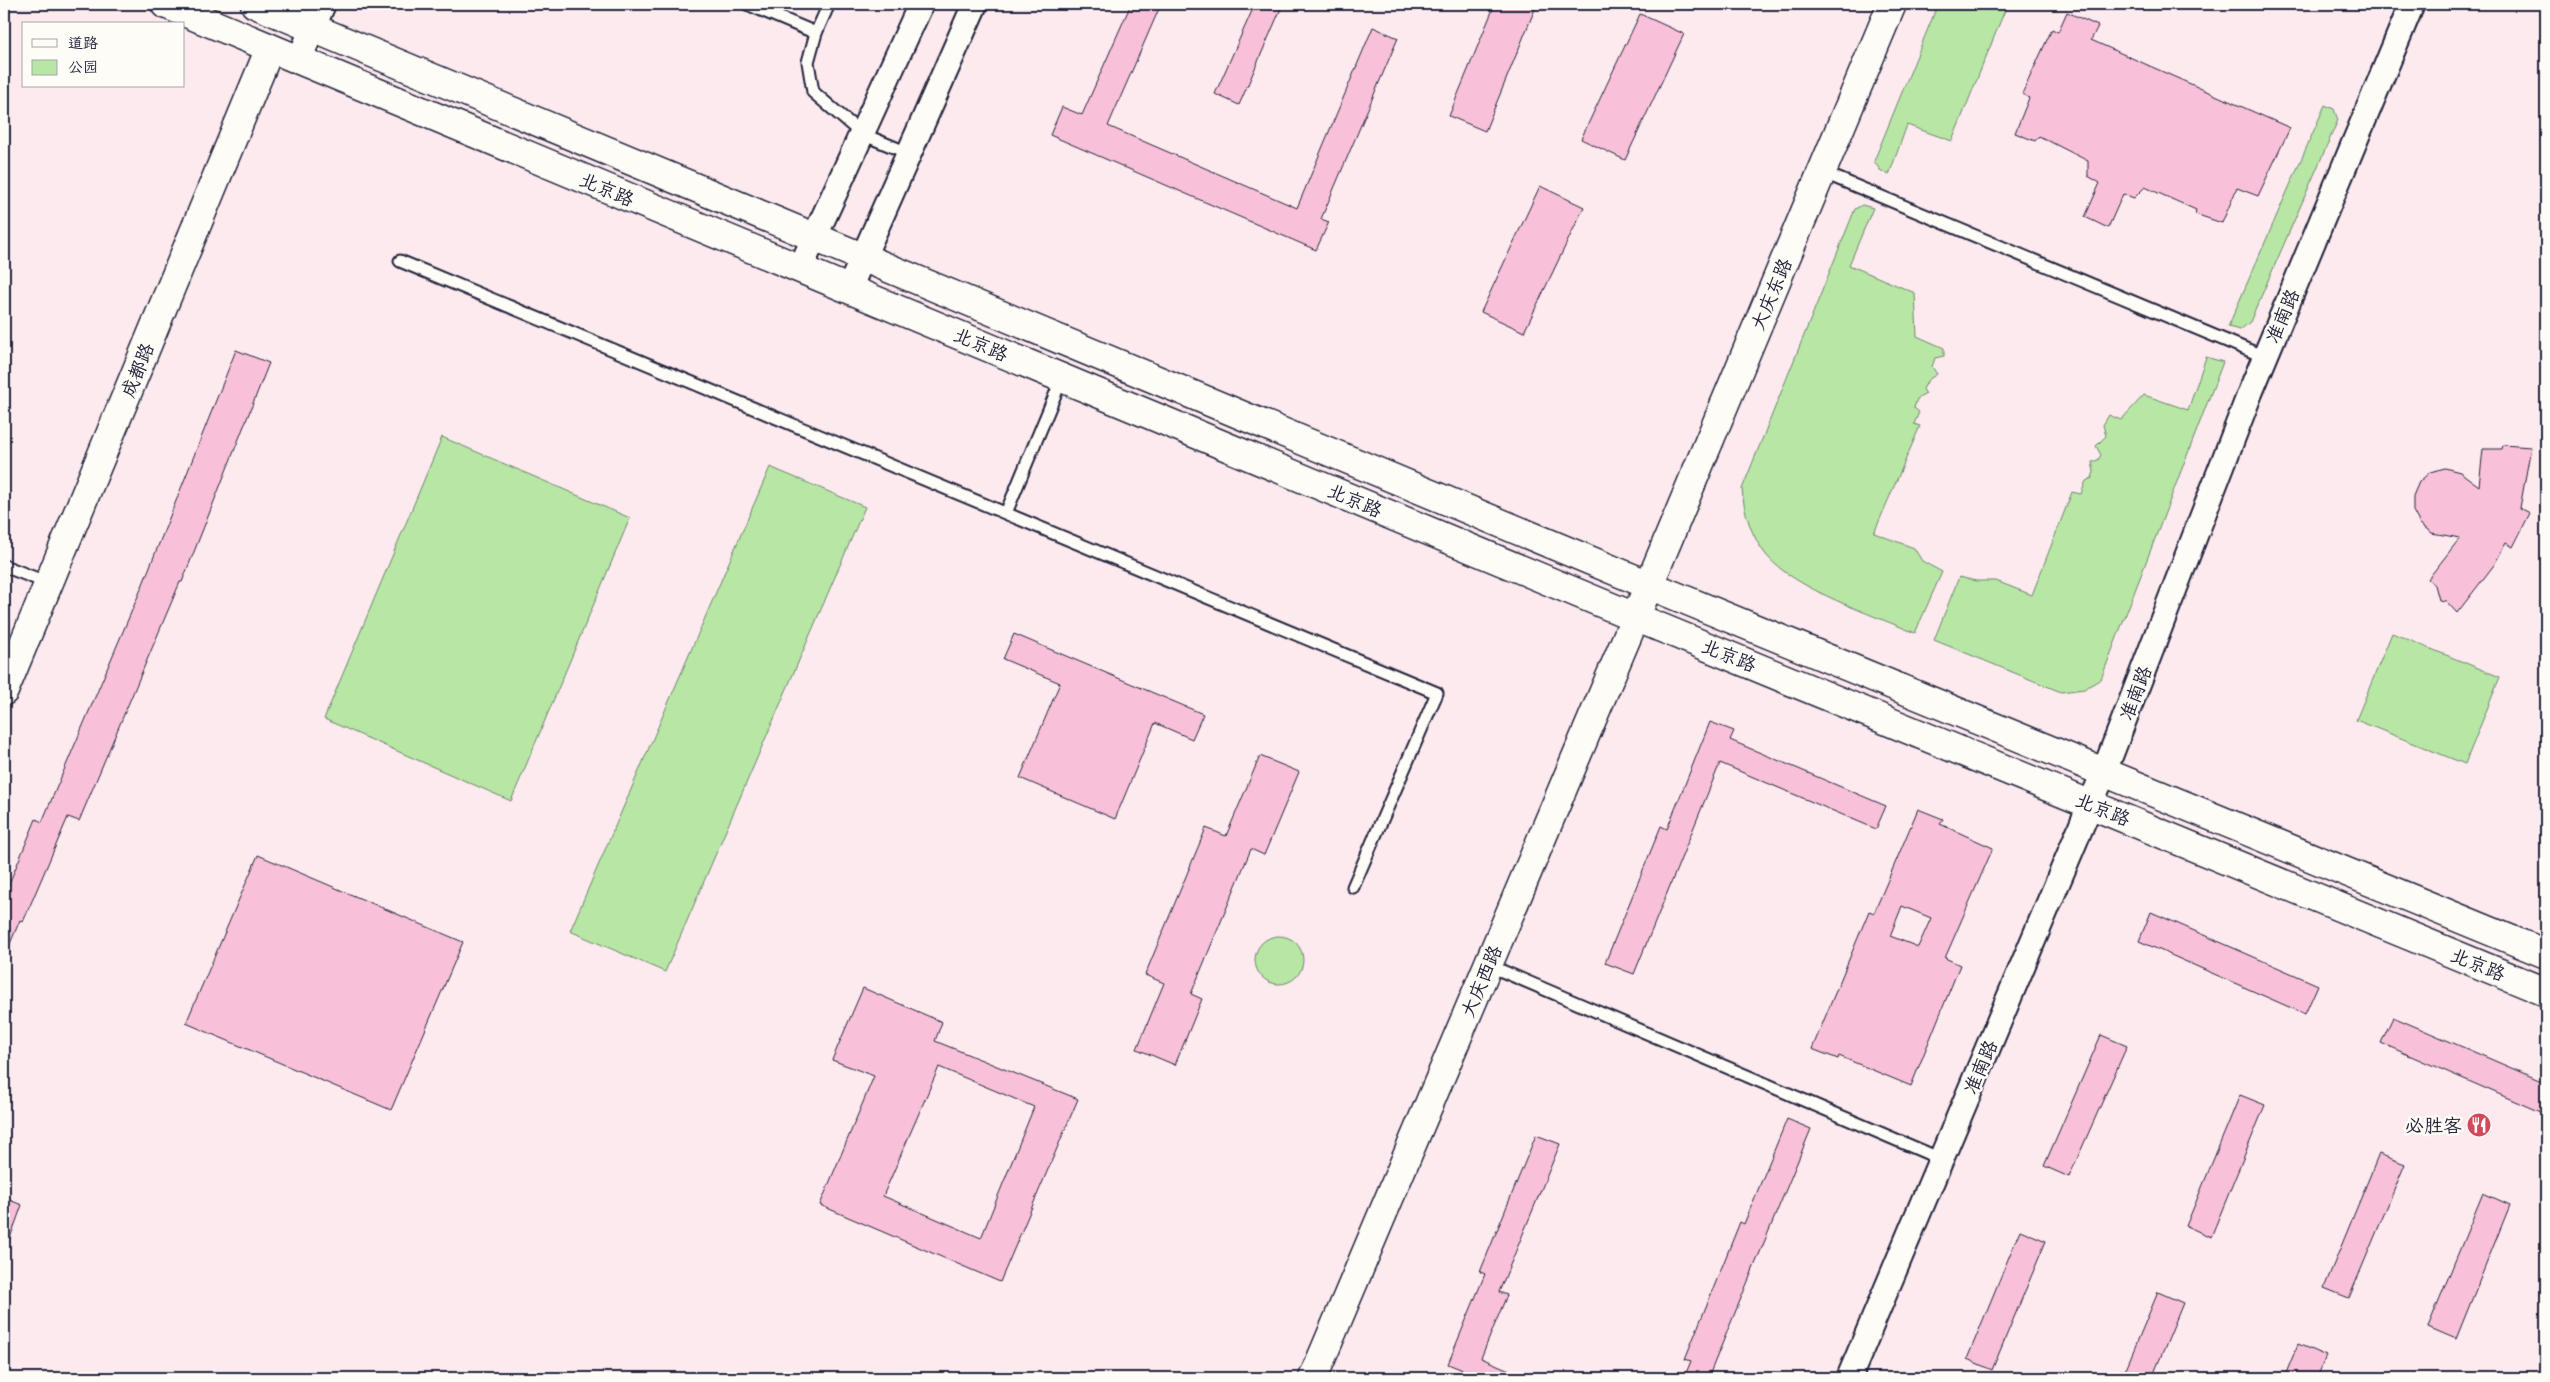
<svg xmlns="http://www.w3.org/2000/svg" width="2550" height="1382" font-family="'Comic Neue','LXGW WenKai TC',sans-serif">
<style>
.green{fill:#b8e6a4;stroke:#6d8470}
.building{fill:#f9c1d9;stroke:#22223b;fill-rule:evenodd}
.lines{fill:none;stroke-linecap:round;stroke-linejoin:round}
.lane-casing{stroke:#22223b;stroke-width:15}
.street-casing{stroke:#22223b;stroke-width:28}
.secondary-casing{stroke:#22223b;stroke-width:31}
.lane{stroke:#fdfcf7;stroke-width:11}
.street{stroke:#fdfcf7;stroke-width:24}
.secondary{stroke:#fdfcf7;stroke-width:28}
.labels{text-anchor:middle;stroke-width:5;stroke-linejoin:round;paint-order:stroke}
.street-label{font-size:19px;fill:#22223b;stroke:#fdfcf7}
.poi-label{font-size:19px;fill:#22223b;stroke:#fdfcf7;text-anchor:end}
</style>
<rect width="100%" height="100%" fill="#fceaee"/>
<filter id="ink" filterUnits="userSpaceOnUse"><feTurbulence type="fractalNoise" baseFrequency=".02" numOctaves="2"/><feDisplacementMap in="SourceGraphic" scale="10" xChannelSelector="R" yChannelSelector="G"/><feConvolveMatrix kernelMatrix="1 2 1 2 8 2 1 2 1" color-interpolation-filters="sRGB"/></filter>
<g filter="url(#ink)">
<g class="green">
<polygon points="1938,4 2007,5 1952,141 1907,125 1889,175 1880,170 1874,161"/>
<polygon points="2325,105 2334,109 2338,120 2250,322 2240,330 2228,327"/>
<path d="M1862,205L1873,208L1849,265L1915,293L1917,336L1944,348V356L1935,358L1932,367L1937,374L1928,380L1923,389L1926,394L1917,399L1914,408L1919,412L1914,424L1920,426L1874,533L1914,548L1922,561L1942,572L1915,633C1874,615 1796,590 1767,556C1751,536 1744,513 1742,489L1855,209Z"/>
<polygon points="2206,357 2223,362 2101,679 2084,689 2061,692 1934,640 1959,577 1976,581 1996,581 2032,595 2072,492 2081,494 2086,481 2092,478 2094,472 2092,462 2098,460 2101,455 2096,446 2106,436 2103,425 2109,415 2121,420 2144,395 2188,410"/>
<polygon points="442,437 630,518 511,801 324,719"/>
<polygon points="770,467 865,507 665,972 570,931"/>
<polygon points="2392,633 2500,677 2465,764 2356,720"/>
<circle cx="1279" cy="960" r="24"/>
</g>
<g class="building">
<polygon points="1131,4 1161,4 1108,126 1297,208 1373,27 1398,38 1321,219 1329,222 1316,250 1050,135 1062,107 1082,115"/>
<polygon points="1255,4 1283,4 1239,105 1215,94"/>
<polygon points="1495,4 1537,4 1485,131 1449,116"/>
<polygon points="2067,12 2098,26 2091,40 2290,128 2258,196 2237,188 2222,223 2195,214 2196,210 2145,187 2134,198 2123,194 2108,228 2085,217 2100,183 2088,176 2088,161 2039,136 2035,141 2015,133 2029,98 2022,94 2052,29 2058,32"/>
<polygon points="1640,14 1684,34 1625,160 1581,139"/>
<polygon points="1540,186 1584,207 1524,332 1481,312"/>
<polygon points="236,350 269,363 182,582 180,582 79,821 68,817 23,922 20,920 4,958 4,896 36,819 42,822 141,589"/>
<polygon points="2503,445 2531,447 2520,508 2530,513 2513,547 2506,543 2494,565 2457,613 2446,601 2439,600 2435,585 2428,579 2460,538 2432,533 2420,524 2413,511 2413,496 2419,482 2430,472 2445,468 2460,472 2479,486 2483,449 2502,449"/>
<polygon points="1014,634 1203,714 1192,739 1155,723 1115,819 1020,778 1060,683 1003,659"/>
<polygon points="1710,722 1734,731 1730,740 1886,806 1876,829 1720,763 1634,974 1605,963 1661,826 1667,829"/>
<polygon points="1260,756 1299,772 1264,855 1251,849 1191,994 1202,999 1175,1065 1137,1049 1164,983 1145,975 1206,828 1226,836"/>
<path d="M1918,809L1943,819L1940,824L1993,848L1945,958L1960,965L1911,1086L1839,1056L1838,1059L1812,1049L1869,911L1874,913ZM1902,906L1931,918L1918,947L1890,936Z"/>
<polygon points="258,855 463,942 391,1110 186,1023"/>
<polygon points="2151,912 2318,985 2305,1014 2139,941"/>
<path d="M863,988L942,1022L935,1041L1078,1099L1000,1282L820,1205L874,1076L832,1060ZM939,1067L1034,1107L981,1238L883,1196Z"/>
<polygon points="2393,1017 2546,1083 2546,1098 2540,1112 2381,1043"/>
<polygon points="2101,1035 2127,1046 2069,1177 2044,1166"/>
<polygon points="2240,1095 2265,1105 2211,1237 2186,1226"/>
<polygon points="1787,1119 1811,1129 1708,1378 1684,1378 1691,1361 1685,1359 1740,1222 1744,1224"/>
<polygon points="1536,1135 1560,1144 1499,1292 1507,1295 1481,1358 1528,1378 1483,1378 1448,1364 1485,1274 1480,1272"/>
<polygon points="2379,1154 2405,1164 2349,1298 2324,1288"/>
<polygon points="2483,1193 2510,1205 2456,1339 2428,1327"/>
<polygon points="4,1198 22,1205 6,1249 4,1249"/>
<polygon points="2020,1230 2046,1241 1992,1370 1967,1359"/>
<polygon points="2158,1292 2183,1303 2152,1378 2122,1378"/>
<polygon points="2298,1344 2326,1356 2317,1378 2284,1378"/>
</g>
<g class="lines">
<defs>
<g id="lane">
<polyline points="747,4 816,33"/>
<polyline points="829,4 816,33 808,62 813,92 862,134 908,153"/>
<polyline points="1822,172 2265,357"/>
<polyline points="400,261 1437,693 1353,887"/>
<polyline points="1006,513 1062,378"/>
<polyline points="4,566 48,583"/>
<polyline points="1488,965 1941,1159"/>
</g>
<g id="street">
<polyline points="299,60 323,4"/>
<polyline points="800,269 921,4"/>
<polyline points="849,289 975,4"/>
<polyline points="1849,1378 2104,772 2250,393 2412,4"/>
</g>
<g id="secondary">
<polyline points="165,4 1635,617 2546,992"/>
<polyline points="255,4 1649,585 2546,954"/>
<polyline points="4,691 270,48"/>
<polyline points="1313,1378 1649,585 1892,4"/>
</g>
</defs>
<use href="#lane" class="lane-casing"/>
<use href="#street" class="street-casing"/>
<use href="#secondary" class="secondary-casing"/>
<use href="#lane" class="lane"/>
<use href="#street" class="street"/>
<use href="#secondary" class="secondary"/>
</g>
</g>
<defs>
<symbol id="restaurant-disc" viewBox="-11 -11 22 22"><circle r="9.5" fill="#d1495b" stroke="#fdfcf7"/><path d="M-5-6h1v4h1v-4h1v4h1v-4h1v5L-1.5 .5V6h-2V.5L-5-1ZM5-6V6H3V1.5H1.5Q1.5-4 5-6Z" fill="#fff"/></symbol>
</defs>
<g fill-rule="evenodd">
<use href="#restaurant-disc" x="2465" y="1111" width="28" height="28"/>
</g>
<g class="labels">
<g class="street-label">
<text transform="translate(607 189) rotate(23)" y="7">北京路</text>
<text transform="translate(1771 294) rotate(-67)" y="7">大庆东路</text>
<text transform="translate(2282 316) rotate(-67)" y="7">准南路</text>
<text transform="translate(981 344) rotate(23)" y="7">北京路</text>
<text transform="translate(137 370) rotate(-68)" y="7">成都路</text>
<text transform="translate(1355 500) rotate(23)" y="7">北京路</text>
<text transform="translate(1729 655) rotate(22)" y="7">北京路</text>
<text transform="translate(2135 693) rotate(-69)" y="7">准南路</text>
<text transform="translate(2103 809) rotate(22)" y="7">北京路</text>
<text transform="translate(2478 964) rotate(22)" y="7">北京路</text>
<text transform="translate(1481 981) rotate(-67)" y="7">大庆西路</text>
<text transform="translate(1980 1067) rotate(-67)" y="7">准南路</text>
</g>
<g class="poi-label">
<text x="2462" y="1132">必胜客</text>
</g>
</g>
<rect width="2550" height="1382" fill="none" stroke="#fdfcf7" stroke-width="20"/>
<rect x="10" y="10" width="2530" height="1362" fill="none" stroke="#22223b" stroke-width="2" filter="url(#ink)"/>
<rect x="22" y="22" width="162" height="65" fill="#fdfcf7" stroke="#a5a5ac"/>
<rect x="32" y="39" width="25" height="8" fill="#fdfcf7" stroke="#a5a5ac"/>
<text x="68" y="48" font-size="15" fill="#22223b">道路</text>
<rect x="32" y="60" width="25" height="15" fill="#b8e6a4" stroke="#a5a5ac"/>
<text x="68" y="72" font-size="15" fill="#22223b">公园</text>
</svg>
